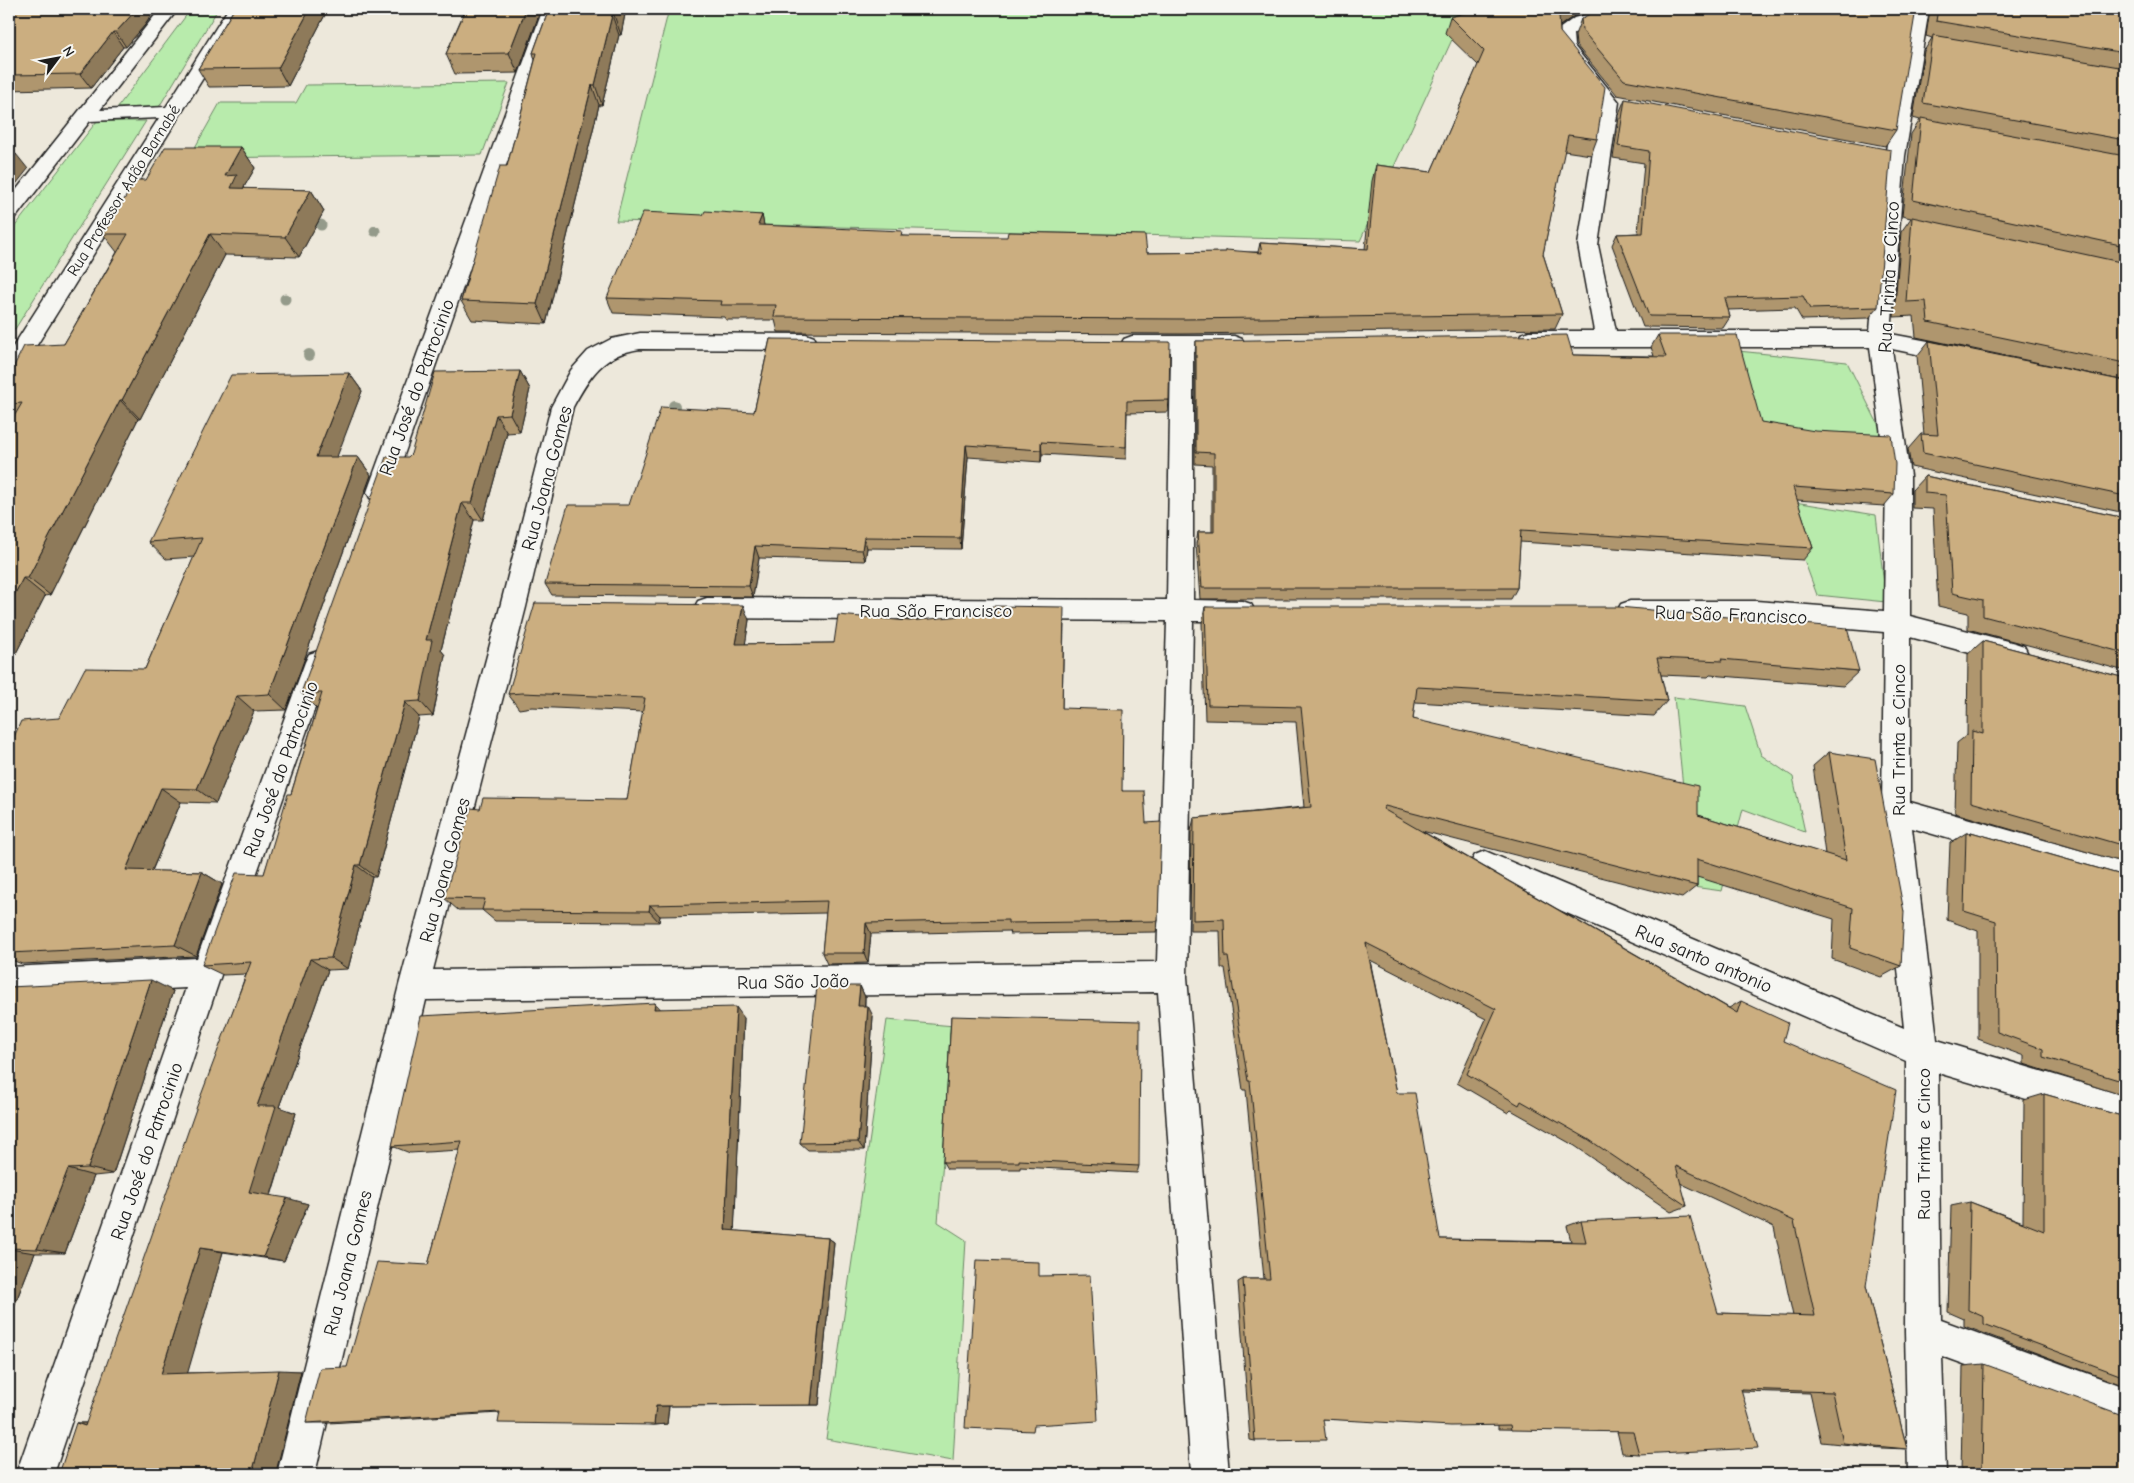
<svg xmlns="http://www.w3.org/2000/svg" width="2134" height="1483" font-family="'Comic Neue',sans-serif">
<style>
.green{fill:#b8ebac;stroke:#6a8464}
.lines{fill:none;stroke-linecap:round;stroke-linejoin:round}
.minor-casing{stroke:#1c1c1c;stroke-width:3}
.minor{fill:#f6f6f2;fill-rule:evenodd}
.tree{fill:#949a8a}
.wall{fill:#af966e;stroke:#1c1c1c;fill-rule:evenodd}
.shaded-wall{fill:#8e7a5a;stroke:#1c1c1c}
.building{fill:#cbae80;stroke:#1c1c1c;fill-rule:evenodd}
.labels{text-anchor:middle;stroke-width:4;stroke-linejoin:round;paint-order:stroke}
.far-street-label{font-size:16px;fill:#1c1c1c;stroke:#f6f6f2}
.street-label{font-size:19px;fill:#1c1c1c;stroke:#f6f6f2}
</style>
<rect width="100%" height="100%" fill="#ede8db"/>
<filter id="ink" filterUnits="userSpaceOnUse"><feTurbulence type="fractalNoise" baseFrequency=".02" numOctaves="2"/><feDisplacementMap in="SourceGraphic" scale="10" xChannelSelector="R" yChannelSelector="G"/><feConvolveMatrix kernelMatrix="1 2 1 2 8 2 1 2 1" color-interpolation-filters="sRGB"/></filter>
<g filter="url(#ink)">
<g class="green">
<polygon points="191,9 218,9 159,107 117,108"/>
<polygon points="669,9 1466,9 1360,241 616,221"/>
<polygon points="509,83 482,155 189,158 220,103 296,103 306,85"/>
<polygon points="97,121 146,121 15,329 9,328 9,234"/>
<polygon points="1728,350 1847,362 1888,444 1755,441"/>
<polygon points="1782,500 1876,515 1886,602 1817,595"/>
<polygon points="1674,697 1745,706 1761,755 1793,777 1805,832 1743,809 1722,891 1693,887"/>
<polygon points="887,1020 954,1026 938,1222 966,1240 953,1461 826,1439"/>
</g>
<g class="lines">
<defs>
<g id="minor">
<polygon points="160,9 178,9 100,110 166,107 228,9 246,9 17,377 9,379 9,353 159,118 90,121 16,217 9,218 9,199"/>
<polygon points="543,9 561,9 391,492 388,498 379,501 370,498 367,492"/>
<polygon points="1607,9 1634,9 1631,13 1586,26 1573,34 1574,46 1619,102 1598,245 1616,331 1870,331 1885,156 1911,9 1929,9 1905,156 1891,334 1960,347 1968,349 1971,355 1968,361 1960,363 1892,349 1910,476 1910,616 2015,643 2024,646 2028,654 2024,662 2015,665 1910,637 1910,802 2125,863 2125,890 1912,828 1937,1040 2125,1096 2125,1128 1938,1073 1941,1320 2125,1387 2125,1423 1942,1356 1946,1474 1908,1474 1905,1331 1906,1061 1475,873 1470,864 1475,855 1485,851 1904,1028 1882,811 1884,632 1756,621 1630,621 1621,618 1617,611 1621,604 1630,601 1756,601 1884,611 1886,476 1870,347 1529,347 1521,344 1518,339 1521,334 1529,331 1594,331 1578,245 1601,102 1556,47 1555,32 1574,18"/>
<path d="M640,333L806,334L814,337L817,342L814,347L806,350L640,349C603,354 590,376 573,407L526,607L433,970L1157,962L1167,621L707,618L698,615L694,608L698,601L707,598L1167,600L1171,352H1132L1124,349L1121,344L1124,339L1132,336H1234L1242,339L1245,344L1242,349L1234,352H1193V600L1242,601L1251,604L1255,611L1251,618L1242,621H1193L1187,977L1229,1474H1191L1158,992L426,1000L315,1474H277L399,985L500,607L551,407L571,370L588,351L611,339Z"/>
<polygon points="318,651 327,654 331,662 222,972 54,1474 16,1474 186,988 9,997 9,967 197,958 305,662 309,654"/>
</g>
</defs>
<use href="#minor" class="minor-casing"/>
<use href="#minor" class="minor"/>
</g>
<g class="tree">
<circle cx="321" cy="225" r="5.5"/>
<circle cx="375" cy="231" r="5.5"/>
<circle cx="285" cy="299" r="5.5"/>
<circle cx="309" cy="355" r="6"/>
<circle cx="674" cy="406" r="6"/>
</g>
<g class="wall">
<polygon points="9,9 155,10 145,25 126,47 123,47 91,88 9,90"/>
<polygon points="234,9 335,9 334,11 327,11 288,86 209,87 198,69"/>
<polygon points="446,9 541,9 518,73 455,74 446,54 465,10 446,10"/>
<polygon points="549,9 626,9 621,35 619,35 602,105 599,105 546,324 472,320 461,301 507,166 535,60 533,53"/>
<polygon points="1478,9 1601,9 1574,16 1560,26 1560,32 1597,139 1591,155 1564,151 1543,254 1562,314 1555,329 1182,334 778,332 775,320 726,320 724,317 613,313 607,298 703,215 762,215 764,226 903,236 1147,253 1258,252 1260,243 1365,249 1372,181 1376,165 1431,172 1478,65 1445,33 1450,17"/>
<polygon points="1930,9 2125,9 2125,381 1916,337 1914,316 1894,317 1901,232 1911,218 1902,216 1911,134 1920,120 1913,118 1924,51 1932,38 1926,36"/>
<polygon points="1581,19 1896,130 1885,146 1617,95 1576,45 1575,35"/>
<polygon points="1625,99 1878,307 1869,318 1802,320 1795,308 1728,310 1730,317 1723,328 1643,327 1612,245 1617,234 1638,233 1644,163 1613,158 1620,111"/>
<polygon points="241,147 255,168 244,187 246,189 311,190 324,211 299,257 225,255 140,419 138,419 50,595 45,596 9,667 12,420 9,417 9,376 64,344 117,252 103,234 146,180"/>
<polygon points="1658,335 1761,422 1894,494 1884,506 1797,500 1813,548 1803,560 1520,542 1517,588 1511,599 1200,599 1196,544 1198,532 1212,532 1212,465 1195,464 1195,354 1196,341 1573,355 1654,356 1651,347"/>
<polygon points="770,339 1169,400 1168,412 1127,413 1126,459 1042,454 1041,462 968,457 961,549 867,548 865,561 759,558 753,597 552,595 545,584 629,505 754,412"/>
<polygon points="1929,341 2125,381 2125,513 1911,467 1908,449 1921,434 1924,435 1917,356"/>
<polygon points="520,371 530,389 520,432 507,433 483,520 474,520 441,650 445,655 433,716 419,717 376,877 372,877 348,969 328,970 279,1107 296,1113 271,1196 308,1204 284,1261 223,1252 187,1373 301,1371 276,1472 76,1423 87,1423 246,974 223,975 202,965 264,874 291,794 317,709 301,693 408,457"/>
<polygon points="349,373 362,391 336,457 358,457 371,475 286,710 254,711 216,803 181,802 152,871 202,872 222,884 196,956 22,964 9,959 9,748 59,718 145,669 194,557 166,559 148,542"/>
<polygon points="1925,476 2125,518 2125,671 1968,629 1968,613 1938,606 1933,509 1912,508 1912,490"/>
<path d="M1205,607L1859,671L1843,686L1710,675L1708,677L1661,675L1667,701L1654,716L1415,702L1413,719L1698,815L1825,854L1813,766L1829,752L1901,966L1881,977L1832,959L1834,919L1697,877V886L1682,898L1422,831L1729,1008L1741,1001L1783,1041L1866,1286L1907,1449L1882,1448L1821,1442L1810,1393L1741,1391L1639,1454L1622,1453L1617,1431L1498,1429V1425L1323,1419L1255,1441L1250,1440L1238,1282L1243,1279H1264L1246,1090H1243L1225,968H1221L1220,931H1190L1191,831L1194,818L1304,807L1296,722L1205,720L1202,623ZM1370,960L1486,1019L1457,1083L1508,1113L1511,1110L1575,1146L1671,1212L1687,1206L1680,1183L1774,1227L1793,1316L1718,1313L1581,1221L1567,1226L1571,1241L1440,1239L1397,1093Z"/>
<polygon points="749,620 745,644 834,643 909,621 1064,622 1062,708 1146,823 1158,921 1156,932 1010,934 1009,931 871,934 868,963 827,964 822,953 826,913 660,916 659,922 495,921 482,910 458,910 444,898 480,809 627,800 643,712 532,707 519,709 508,694"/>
<polygon points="1983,641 2125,678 2125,863 1955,813 1957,743 1967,735 1968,654"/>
<polygon points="1971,832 2125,876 2125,1096 2024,1064 2024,1056 1978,1039 1978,931 1947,920 1950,843 1966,833 1968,833"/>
<polygon points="860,986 865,997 865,1006 873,1016 864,1150 808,1150 800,1143"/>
<polygon points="9,987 173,991 113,1174 94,1176 65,1253 35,1253 9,1319"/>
<polygon points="655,1003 660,1009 744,1018 734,1231 828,1238 834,1242 819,1405 669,1406 667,1424 654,1425 500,1413 329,1423 306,1423 347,1367 428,1265 460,1150 410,1153 392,1146"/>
<polygon points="951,1016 1139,1166 1137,1173 1020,1167 1020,1169 947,1169 943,1162"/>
<polygon points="2044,1094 2125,1117 2125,1386 1964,1326 1964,1319 1948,1312 1951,1206 1970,1202 2023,1222 2024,1100"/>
<polygon points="1984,1364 2125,1474 1961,1474 1963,1366"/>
</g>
<g class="shaded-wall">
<polygon points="137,9 157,9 155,10 145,25 126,47 116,32"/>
<polygon points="310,9 326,9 327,11 288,86 278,68"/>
<polygon points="526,9 541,9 518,73 509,53"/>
<polygon points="615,9 626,9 621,35 614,15"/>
<polygon points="1568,9 1601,9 1574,16 1554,30 1559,15"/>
<polygon points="612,15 619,35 602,105 595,85"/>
<polygon points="113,32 123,47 91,88 80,74"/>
<polygon points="592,85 599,105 546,324 537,304"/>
<polygon points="241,147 255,168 244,187 250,196 231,188 225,176"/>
<polygon points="16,154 28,169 9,193 9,164"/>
<polygon points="311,190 324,211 299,257 285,237"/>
<polygon points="762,215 765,230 758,225"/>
<polygon points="210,234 225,255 140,419 122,400"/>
<polygon points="520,371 530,389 520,432 510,414"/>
<polygon points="349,373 362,391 330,475 316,457"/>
<polygon points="120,400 138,419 50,595 28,578"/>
<polygon points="496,415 507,433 483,520 472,503"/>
<polygon points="1041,442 1042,454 1041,462"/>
<polygon points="966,445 968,457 961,549 960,538"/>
<polygon points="358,457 371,475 286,710 269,694"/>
<polygon points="462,503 474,520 441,650 445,655 433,716 420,701 426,640"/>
<polygon points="864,537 867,548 865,561 862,550"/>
<polygon points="755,546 759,558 753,597 749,586"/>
<polygon points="23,578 45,596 9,667 9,605"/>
<polygon points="743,605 749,620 743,659 736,644"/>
<polygon points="237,696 254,711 216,803 197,789"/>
<polygon points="405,702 419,717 376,877 360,865"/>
<polygon points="161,788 181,802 147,882 126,870"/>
<polygon points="356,865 372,877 348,969 331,958"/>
<polygon points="202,872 222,884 196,956 175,945"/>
<polygon points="650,905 660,916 659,922 649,911"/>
<polygon points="866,923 871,934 868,963 864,953"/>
<polygon points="310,959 328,970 279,1107 296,1113 270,1198 249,1192 257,1106"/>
<polygon points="151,980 173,991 113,1174 88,1168"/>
<polygon points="860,986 865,997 864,1016 858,1006"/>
<polygon points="655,1003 665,1014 654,1009"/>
<polygon points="868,1006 873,1016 864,1150 858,1142"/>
<polygon points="736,1007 744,1018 734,1235 725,1230"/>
<polygon points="68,1169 94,1176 65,1253 37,1249"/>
<polygon points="287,1198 308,1204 284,1261 263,1257"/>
<polygon points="828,1238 834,1242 819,1405 811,1405"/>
<polygon points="200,1248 223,1252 187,1375 161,1374"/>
<polygon points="9,1249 35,1253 9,1319"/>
<polygon points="279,1370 301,1371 276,1472 252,1474"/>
<polygon points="656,1406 669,1406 667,1424 654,1425"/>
<polygon points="76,1423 104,1423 85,1426"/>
</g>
<g class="building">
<polygon points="9,9 137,9 116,32 113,32 80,74 9,75"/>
<polygon points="234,9 310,9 278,68 198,69"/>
<polygon points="466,9 526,9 509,53 446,54"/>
<polygon points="549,9 615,9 614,15 612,15 595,85 592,85 537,304 461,301 500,166 507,166 537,53 533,53"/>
<polygon points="1478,9 1568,9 1559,15 1560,32 1605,87 1597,139 1568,135 1543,254 1562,314 1184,319 774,317 776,305 721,305 722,301 607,298 643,212 703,215 705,211 762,215 758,225 902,231 901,236 1007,237 1008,232 1145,235 1147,253 1226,252 1226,250 1262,253 1260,243 1368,249 1376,165 1431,172 1484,51 1450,17"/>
<polygon points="1604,9 1916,9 1896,130 1624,80 1582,30 1581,19 1593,12"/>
<polygon points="1938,9 2125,9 2125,53 1936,21"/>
<polygon points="1933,35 2125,68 2125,140 1923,103"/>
<polygon points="1625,99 1891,150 1878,307 1810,309 1803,296 1725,298 1730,317 1649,316 1617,234 1643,233 1649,151 1618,146"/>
<polygon points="1921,118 2125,156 2125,246 1913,200"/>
<polygon points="165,147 241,147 225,176 237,175 231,188 311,190 285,237 210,234 122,400 120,400 28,578 23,578 9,605 9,425 22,403 9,404 9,376 24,346 64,344 128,234 103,234 136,180 146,180"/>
<polygon points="9,154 16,154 9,164"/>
<polygon points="1912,217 2125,263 2125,363 1928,322 1926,301 1906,302"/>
<polygon points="1567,335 1573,355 1666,357 1658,335 1737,335 1761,422 1815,431 1891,435 1895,464 1894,494 1793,487 1813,548 1521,530 1517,588 1202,588 1198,532 1214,532 1214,453 1196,452 1196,341"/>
<polygon points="770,339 1170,342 1169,400 1127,401 1126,447 1041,442 1041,450 966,445 960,538 864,537 862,550 755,546 749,586 545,584 568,505 629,505 661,407 754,412"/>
<polygon points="1929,341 2125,381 2125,496 1923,453 1921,434 1938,435"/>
<polygon points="520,371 510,414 496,415 472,503 462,503 426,640 432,640 420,701 405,702 360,865 356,865 331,958 310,959 257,1106 276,1106 249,1192 287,1198 263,1257 200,1248 161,1374 279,1370 252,1474 59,1474 76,1423 85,1426 197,1106 251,962 202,965 236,873 264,874 288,794 291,794 322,693 301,693 386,457 408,457 411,454 435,372"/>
<polygon points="349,373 316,457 358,457 269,694 237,696 197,789 161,788 126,870 202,872 175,945 9,953 9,748 21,721 59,718 85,668 145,669 202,538 148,542 231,375"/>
<polygon points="1925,476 2125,518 2125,653 1983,616 1983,600 1952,593 1946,495 1925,493"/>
<polygon points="535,603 743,605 736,644 834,643 838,615 909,621 992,613 992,606 1064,607 1062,708 1123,710 1122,791 1144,791 1146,823 1161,822 1158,921 1008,923 1008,920 866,923 864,953 822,953 827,901 650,905 649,911 482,910 485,899 444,898 471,808 480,809 483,798 627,800 645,698 522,693 508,694"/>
<path d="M1205,607H1619L1847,628L1859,671L1721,659L1722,661L1657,658L1667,701L1417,687L1413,719L1698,786V815L1846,860L1829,752L1875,759L1904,912L1901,966L1850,948L1853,908L1697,859V886L1385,806L1383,809L1737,1013L1741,1001L1788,1023L1783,1041L1896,1090L1866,1286L1907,1449L1843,1443L1832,1392L1741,1389L1758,1448L1639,1454L1633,1432L1511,1430L1510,1425L1451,1426L1323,1419L1326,1440L1255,1441L1243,1279H1270L1250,1081H1248L1228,957H1225L1224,919L1193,920L1194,818L1311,807L1301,707L1208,705ZM1366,943L1496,1009L1467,1074L1519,1105L1521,1101L1588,1139L1687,1206L1676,1166L1794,1221L1815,1316L1718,1313L1690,1216L1581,1221L1586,1242L1440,1239L1415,1093H1397Z"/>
<polygon points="1983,641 2125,678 2125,846 1971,802 1972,731 1983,734"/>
<polygon points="1971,832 2125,876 2125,1082 2043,1057 2043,1049 1997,1032 1996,921 1964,911 1966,833 1971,834"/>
<polygon points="151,980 88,1168 68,1169 37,1249 9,1248 9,987"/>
<polygon points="817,986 860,986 858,1006 868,1006 858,1142 800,1143"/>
<polygon points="655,1003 654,1009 736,1007 725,1230 828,1238 811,1405 656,1406 654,1425 498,1423 500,1412 306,1423 320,1368 347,1367 377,1262 428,1265 462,1141 392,1146 421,1016"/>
<polygon points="951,1016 1140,1021 1139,1166 1019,1160 1019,1162 943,1162"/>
<polygon points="2044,1094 2125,1117 2125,1377 1984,1324 1984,1317 1968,1310 1970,1202 2044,1231"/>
<polygon points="976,1260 1039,1262 1039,1276 1090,1275 1098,1421 1034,1425 1033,1431 965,1428"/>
<polygon points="1984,1364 2125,1416 2125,1474 1982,1474"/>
</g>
</g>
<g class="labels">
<g class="far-street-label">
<text transform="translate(123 190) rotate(-58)" y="6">Rua Professor Adão Barnabé</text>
</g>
<g class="street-label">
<text transform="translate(1888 277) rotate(-87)" y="7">Rua Trinta e Cinco</text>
<text transform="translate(416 387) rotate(-70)" y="7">Rua José do Patrocinio</text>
<text transform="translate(546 478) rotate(-75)" y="7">Rua Joana Gomes</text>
<text x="936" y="617">Rua São Francisco</text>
<text transform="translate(1731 614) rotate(2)" y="7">Rua São Francisco</text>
<text transform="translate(1898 740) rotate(-90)" y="7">Rua Trinta e Cinco</text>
<text transform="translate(280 769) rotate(-70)" y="7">Rua José do Patrocinio</text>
<text transform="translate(444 870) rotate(-75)" y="7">Rua Joana Gomes</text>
<text transform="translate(1704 958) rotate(23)" y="7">Rua santo antonio</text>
<text transform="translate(793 981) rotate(-1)" y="7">Rua São João</text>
<text transform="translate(1923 1144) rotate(-90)" y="7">Rua Trinta e Cinco</text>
<text transform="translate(146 1151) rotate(-71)" y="7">Rua José do Patrocinio</text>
<text transform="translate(347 1263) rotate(-76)" y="7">Rua Joana Gomes</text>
</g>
</g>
<rect width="2134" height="1483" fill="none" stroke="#f6f6f2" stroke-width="30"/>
<rect x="15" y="15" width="2104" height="1453" fill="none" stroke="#1c1c1c" stroke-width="2" filter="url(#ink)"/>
<g transform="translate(58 58) rotate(58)" stroke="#f6f6f2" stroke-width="4" paint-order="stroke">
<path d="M0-4L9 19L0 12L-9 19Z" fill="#1c1c1c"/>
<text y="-8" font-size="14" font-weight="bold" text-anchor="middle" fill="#1c1c1c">N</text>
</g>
</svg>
